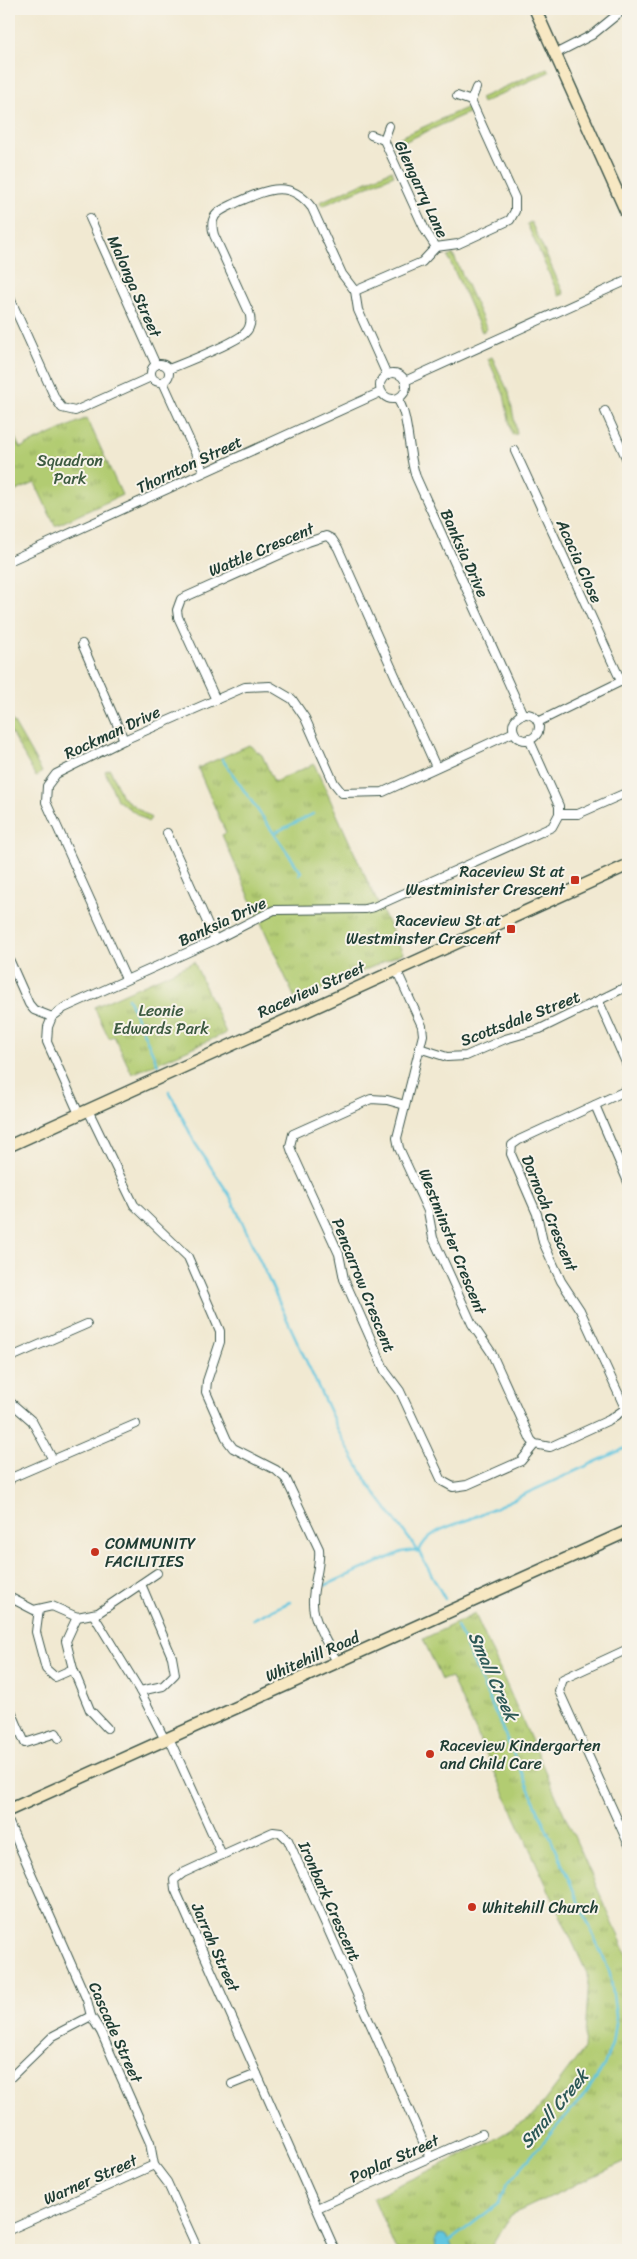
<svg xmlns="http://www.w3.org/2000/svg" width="637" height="2259" font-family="Sriracha,sans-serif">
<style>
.grass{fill:url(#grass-tufts);stroke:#688453}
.water{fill:#62c6df;stroke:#40828a}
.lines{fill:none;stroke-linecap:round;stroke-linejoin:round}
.stream{stroke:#62c6df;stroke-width:2.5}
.street-casing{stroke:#3e574c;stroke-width:10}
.secondary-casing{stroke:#3e574c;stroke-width:14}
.street{stroke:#fff;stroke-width:8}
.secondary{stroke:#f7e8c3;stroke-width:11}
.poi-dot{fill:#c8321e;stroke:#f7f3e8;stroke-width:2}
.labels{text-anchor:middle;stroke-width:4;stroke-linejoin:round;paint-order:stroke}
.street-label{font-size:16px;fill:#1f3d34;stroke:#f7f3e8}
.park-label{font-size:16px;fill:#3c5a40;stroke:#f7f3e8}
.poi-label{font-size:16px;fill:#1f3d34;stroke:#f7f3e8;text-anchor:start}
.water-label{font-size:18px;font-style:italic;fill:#2c5856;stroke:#f7f3e8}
</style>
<defs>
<pattern id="grass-tufts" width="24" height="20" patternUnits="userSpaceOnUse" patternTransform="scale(1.25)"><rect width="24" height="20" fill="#b2cc72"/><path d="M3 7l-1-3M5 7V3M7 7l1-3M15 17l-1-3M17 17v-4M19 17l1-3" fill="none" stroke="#90a75e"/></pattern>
</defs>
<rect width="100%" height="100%" fill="#f7f3e8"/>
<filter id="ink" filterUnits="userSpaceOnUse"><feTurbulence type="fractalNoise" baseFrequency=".02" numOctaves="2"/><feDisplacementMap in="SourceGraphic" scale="10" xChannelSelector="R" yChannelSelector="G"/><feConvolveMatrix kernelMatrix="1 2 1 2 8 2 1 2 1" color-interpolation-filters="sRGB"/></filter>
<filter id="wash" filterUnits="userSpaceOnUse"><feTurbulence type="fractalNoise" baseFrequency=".0096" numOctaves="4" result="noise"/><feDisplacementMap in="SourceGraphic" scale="20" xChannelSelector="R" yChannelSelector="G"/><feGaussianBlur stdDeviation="1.12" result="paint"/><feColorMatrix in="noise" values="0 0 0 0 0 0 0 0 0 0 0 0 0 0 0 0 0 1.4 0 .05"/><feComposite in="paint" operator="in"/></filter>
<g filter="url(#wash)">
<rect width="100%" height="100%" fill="#f1e9d2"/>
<g class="grass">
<polygon points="547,68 549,72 482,103 480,98"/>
<polygon points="468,107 470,112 395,146 392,141"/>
<polygon points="392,170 394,175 322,206 320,202"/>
<polygon points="531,222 564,294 559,296 527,224"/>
<polygon points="453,254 487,329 482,332 448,257"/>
<polygon points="492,357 509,393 517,434 512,435 504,395 488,359"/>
<polygon points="87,418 122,495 55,526 35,483 9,494 9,425 20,448"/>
<polygon points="9,717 14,723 42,772 36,777 9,729"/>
<polygon points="249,745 262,755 274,782 314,764 370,887 403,953 296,1001 222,835 226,833 199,771 198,768"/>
<polygon points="110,769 122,797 151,818 148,822 117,800 105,771"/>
<polygon points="194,962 226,1033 132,1074 114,1036 109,1038 94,1007"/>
<polygon points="475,1614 628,1957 628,2160 511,2215 489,2250 396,2250 373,2197 490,2142 533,2116 584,2049 589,1978 451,1677 442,1680 423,1639"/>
</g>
<polygon class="water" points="442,2234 447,2236 454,2250 436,2250 435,2239 437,2235"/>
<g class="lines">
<g class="stream">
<polyline points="222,759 301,872 299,875"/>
<polyline points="274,833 313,814"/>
<polyline points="128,998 158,1065"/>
<polyline points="169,1091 195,1143 230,1196 340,1434 369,1485 419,1552"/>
<polyline points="326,1585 402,1552 414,1550 418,1552"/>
<path d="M445,1599L419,1552C426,1531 451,1526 470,1519L628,1447"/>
<polyline points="253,1619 290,1602"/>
<polyline points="450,2241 499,2203 507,2184 586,2093 603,2068 612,2044 616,2016 610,1973 457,1626"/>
</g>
</g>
</g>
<g filter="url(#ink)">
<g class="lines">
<defs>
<g id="street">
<polyline points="555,54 592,35 624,9"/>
<polyline points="457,96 471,101 476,88"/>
<polyline points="371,135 384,140 389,126"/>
<polyline points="384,140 425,230 436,247"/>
<polyline points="90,218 156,365"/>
<polyline points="436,247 458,244 510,220 515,211 515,198 471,101"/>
<polyline points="355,291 422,262 436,247"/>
<polyline points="9,296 55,398 62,408 75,411 151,377"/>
<circle cx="160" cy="373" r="9"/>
<path d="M169,369C186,362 231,345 244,334C251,328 252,321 249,312L214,235C212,228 211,222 215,216C220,209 231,206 238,202C266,190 290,178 312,208L342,274L355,291L358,310L387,375"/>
<circle cx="393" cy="386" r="13"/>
<polyline points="405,381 628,280"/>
<polyline points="163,382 204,472"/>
<path d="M397,399C409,412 408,456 416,477L523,715"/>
<polyline points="605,411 628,462"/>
<polyline points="515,451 621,681"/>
<polyline points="9,561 381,392"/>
<polyline points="82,644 124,740"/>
<polyline points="216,700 178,617 177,610 181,599 308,542 326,536 332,539 338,548 436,767"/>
<circle cx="526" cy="727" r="13"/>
<polyline points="538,722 628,678"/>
<polyline points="559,814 578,814 628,792"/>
<polyline points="167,833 215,940"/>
<polyline points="9,959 29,1004 34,1010 52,1017"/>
<polyline points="396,969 422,1026 423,1035 397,1138 399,1148 428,1211 433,1238 472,1324 491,1352 531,1440 535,1444 550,1447 609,1420 628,1407"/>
<polyline points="126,979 46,802 47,786 56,774 124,740 245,687 270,686 292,699 305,718 334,783 342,793 383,792 514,732"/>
<polyline points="599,1002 628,1067"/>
<polyline points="419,1048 447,1057 466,1056 505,1039 540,1029 628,986"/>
<polyline points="405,1105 387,1100 371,1099 293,1134 290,1146 292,1152 339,1254 344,1279 385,1371 400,1391 442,1481 453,1487 467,1485 521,1461 535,1444"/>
<polyline points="595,1105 628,1182"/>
<path d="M88,1110L134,1205L188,1257L220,1331V1342L207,1381L206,1392L227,1440L233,1448L276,1470L286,1479L319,1549C321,1568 312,1585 313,1604C313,1621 329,1646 337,1662"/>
<polyline points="79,1114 47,1042 48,1027 52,1017 64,1008 215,940 274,910 365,909 374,907 552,827 559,814 559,806 529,739"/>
<polyline points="9,1358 87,1324"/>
<polyline points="9,1401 32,1421 53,1460"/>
<polyline points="625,1408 580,1310 561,1281 543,1242 537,1214 511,1154 512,1145 519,1140 623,1092 628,1087"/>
<polyline points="9,1482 11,1478 136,1424"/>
<polyline points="9,1597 34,1610 52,1606 77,1617 98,1613 157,1573"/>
<polyline points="39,1609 36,1632 46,1669 55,1677 73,1669"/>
<polyline points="93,1614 140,1691 165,1740"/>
<polyline points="77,1617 66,1641 73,1669 90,1710 107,1728"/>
<polyline points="628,1649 563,1679 559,1691 628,1843"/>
<polyline points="140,1691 163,1686 175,1674 172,1657 141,1584"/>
<polyline points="9,1706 25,1743 56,1733 59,1738"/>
<polyline points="169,1738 222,1855 273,1832 281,1833 288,1840 430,2157"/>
<polyline points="9,1823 87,2000 91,2016 101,2032 150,2143 154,2165 167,2182 198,2250"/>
<polyline points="222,1855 183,1873 174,1880 175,1889 335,2250"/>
<polyline points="9,2079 53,2036 91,2016"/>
<polyline points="232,2084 257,2074"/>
<polyline points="317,2208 482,2134"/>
<polyline points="9,2230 154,2165"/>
</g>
<g id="secondary">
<polyline points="535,9 628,216"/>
<polyline points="9,1146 628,865"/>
<polyline points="9,1810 628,1531"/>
</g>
</defs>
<use href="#street" class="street-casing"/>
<use href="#secondary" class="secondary-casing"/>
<use href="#street" class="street"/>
<use href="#secondary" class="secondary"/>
</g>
</g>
<g class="poi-dot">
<rect x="570" y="875" width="10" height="10" rx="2.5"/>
<rect x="506" y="924" width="10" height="10" rx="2.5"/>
<circle cx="95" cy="1552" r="5"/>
<circle cx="430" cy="1754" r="5"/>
<circle cx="472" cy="1907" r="5"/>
</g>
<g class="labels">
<g class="street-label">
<text transform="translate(422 189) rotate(65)" y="6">Glengarry Lane</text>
<text transform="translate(135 286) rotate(66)" y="6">Malonga Street</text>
<text transform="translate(189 464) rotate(-25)" y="6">Thornton Street</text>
<text transform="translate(261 549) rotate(-23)" y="6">Wattle Crescent</text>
<text transform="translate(465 553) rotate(66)" y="6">Banksia Drive</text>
<text transform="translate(580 561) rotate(66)" y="6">Acacia Close</text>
<text transform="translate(112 732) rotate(-25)" y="6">Rockman Drive</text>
<text transform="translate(222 921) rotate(-25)" y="6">Banksia Drive</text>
<text transform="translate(311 989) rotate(-24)" y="6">Raceview Street</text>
<text transform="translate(520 1018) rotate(-21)" y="6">Scottsdale Street</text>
<text transform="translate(550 1213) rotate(68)" y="6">Dornoch Crescent</text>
<text transform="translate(453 1241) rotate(68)" y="6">Westminster Crescent</text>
<text transform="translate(364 1285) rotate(68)" y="6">Pencarrow Crescent</text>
<text transform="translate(312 1656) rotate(-24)" y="6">Whitehill Road</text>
<text transform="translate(330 1901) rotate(66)" y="6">Ironbark Crescent</text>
<text transform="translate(216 1947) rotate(66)" y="6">Jarrah Street</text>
<text transform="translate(116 2032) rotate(66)" y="6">Cascade Street</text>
<text transform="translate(394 2158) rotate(-24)" y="6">Poplar Street</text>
<text transform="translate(90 2179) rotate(-24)" y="6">Warner Street</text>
</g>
<g class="park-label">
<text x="70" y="466">Squadron<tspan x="70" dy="18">Park</tspan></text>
<text x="161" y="1016">Leonie<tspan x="161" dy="18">Edwards Park</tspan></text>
</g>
<g class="poi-label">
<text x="565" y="877" text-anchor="end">Raceview St at<tspan x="565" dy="18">Westminister Crescent</tspan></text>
<text x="501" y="926" text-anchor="end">Raceview St at<tspan x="501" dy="18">Westminster Crescent</tspan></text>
<text x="105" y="1549">COMMUNITY<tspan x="105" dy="18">FACILITIES</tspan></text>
<text x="440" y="1751">Raceview Kindergarten<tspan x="440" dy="18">and Child Care</tspan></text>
<text x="482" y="1913">Whitehill Church</text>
</g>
<g class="water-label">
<text transform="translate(493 1676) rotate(66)" y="6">Small Creek</text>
<text transform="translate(554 2109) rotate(-50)" y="6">Small Creek</text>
</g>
</g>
<rect width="637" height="2259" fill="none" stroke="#f7f3e8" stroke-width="30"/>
</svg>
